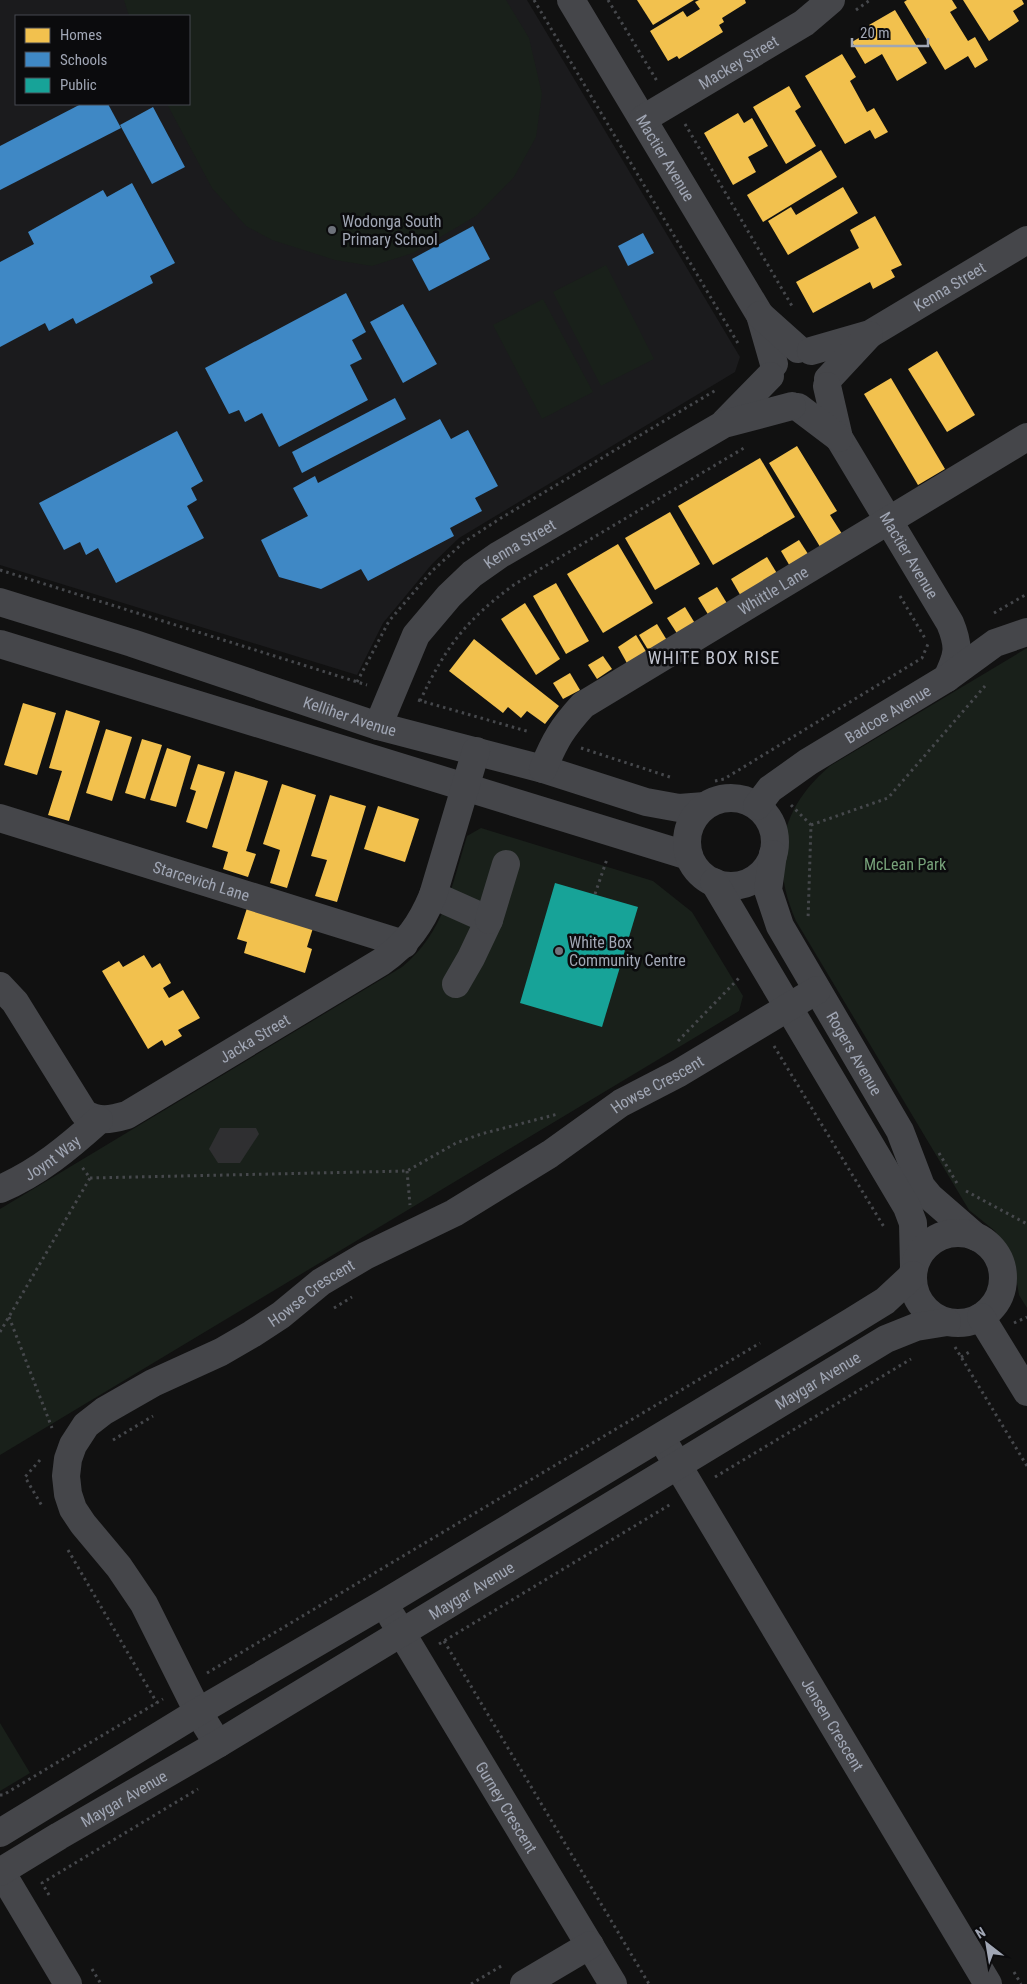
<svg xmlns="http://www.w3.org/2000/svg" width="1027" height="1984" font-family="'Roboto Condensed',sans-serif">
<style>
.built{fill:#1b1b1d;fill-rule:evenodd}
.green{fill:#19201a}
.homes{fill:#f2c14e}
.schools{fill:#3f88c5}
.public{fill:#17a398}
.building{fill:#2f2f31}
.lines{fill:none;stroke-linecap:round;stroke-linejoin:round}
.path{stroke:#46484c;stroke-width:3;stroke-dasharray:2.5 4;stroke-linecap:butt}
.minor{stroke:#45464a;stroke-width:28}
.poi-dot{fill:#6e727b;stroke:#0b0b0d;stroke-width:2}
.labels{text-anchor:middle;stroke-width:5;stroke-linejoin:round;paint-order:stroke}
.street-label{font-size:16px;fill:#a0a6b4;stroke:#0b0b0d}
.poi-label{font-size:16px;fill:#a0a6b4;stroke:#0b0b0d;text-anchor:start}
.park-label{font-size:16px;fill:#76a179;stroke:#0b0b0d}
.neighbourhood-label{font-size:18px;letter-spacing:1px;fill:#c2c5d0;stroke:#0b0b0d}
</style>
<rect width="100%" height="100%" fill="#111"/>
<path class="built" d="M0,0H527L740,357L735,372L459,538L432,564L383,623L357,675L0,565ZM16,16H189V104H16Z"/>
<g class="green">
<polygon points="124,0 506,0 529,38 542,94 536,137 514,177 476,216 413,253 372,266 335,260 272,240 246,226 212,188 167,104 189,104 189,16 129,16"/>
<polygon points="606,265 654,359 601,386 553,292"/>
<polygon points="543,299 593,392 542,419 493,325"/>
<path d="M1027,648V1308L1019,1295L1014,1264L995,1231L969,1210L796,921C770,861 779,809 830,766Z"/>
<path d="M481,828L653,881L692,912L743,996L739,1011L0,1455V1209L402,967C444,933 452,885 467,836Z"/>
<polygon points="0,1723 30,1773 0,1791"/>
</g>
<g class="homes">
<polygon points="637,0 694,0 653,25"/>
<polygon points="699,0 745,0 746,3 722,18 724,22 719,25 723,32 679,59 677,56 668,61 650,31 683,11 687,17 700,9 695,2"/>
<polygon points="907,0 952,0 957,8 950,12 968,41 975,37 988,60 975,68 968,56 945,70 904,2"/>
<polygon points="963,0 1022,0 1024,4 1013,11 1019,21 989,41"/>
<polygon points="895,10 927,63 897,81 882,54 865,64 852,42 872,30 869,25"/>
<polygon points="842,54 856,77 850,81 867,112 874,108 888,132 875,139 870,130 845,144 805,76"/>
<polygon points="789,86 801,107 795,111 816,146 786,164 753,107"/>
<polygon points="738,113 744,123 752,118 768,146 748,157 756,172 733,185 704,133"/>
<polygon points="821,150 837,177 763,222 747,195"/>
<polygon points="843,187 858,213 788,255 768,221 791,207 796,215"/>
<polygon points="875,216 902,265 891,270 895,277 873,289 870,282 813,313 796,282 859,248 850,230"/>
<polygon points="937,351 975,415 947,432 908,369"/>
<polygon points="891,378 945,469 918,485 864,394"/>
<polygon points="797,446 837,511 830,515 844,537 822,550 769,463"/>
<polygon points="760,458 795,517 713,565 678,506"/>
<polygon points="670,512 700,564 655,590 625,538"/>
<polygon points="799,540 810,557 791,568 781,551"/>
<polygon points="618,544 653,603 603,633 567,574"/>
<polygon points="767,557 778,575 742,598 731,579"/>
<polygon points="556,583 589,641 566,654 533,596"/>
<polygon points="717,587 728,605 709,616 698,598"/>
<polygon points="525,603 560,659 536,675 501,619"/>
<polygon points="685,607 696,625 678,635 667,618"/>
<polygon points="657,624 668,642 650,653 639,635"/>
<polygon points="636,635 647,653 628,665 618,647"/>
<polygon points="474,639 559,706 545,724 527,711 521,718 508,707 503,713 449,671"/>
<polygon points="603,656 612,669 597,679 588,665"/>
<polygon points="570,673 580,690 563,699 553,683"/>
<polygon points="23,703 56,713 37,775 4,765"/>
<polygon points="66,710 100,721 69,821 48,815 62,771 49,768"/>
<polygon points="106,729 132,737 112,801 86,793"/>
<polygon points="142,739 162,745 145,799 125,793"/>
<polygon points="167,748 191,756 176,807 150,800"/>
<polygon points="198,764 225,772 207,829 186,822 196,791 190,789"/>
<polygon points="235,771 268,781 246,851 256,854 248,877 223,869 228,852 212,847"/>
<polygon points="282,784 316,795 287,888 270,883 280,850 263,844"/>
<polygon points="330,795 366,806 337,902 315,896 327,860 311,856"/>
<polygon points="378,806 419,819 405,862 364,849"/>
<polygon points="247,908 313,928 307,947 312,949 305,973 244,953 247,942 237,939"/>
<polygon points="144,955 152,968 160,963 171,983 163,988 169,998 183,990 200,1018 178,1030 182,1036 165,1046 162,1040 148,1049 102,971 119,961 123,967"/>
</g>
<g class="schools">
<polygon points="81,104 108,104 121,128 0,190 0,146"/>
<polygon points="153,107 185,167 152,184 120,125"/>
<polygon points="132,183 175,263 150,276 153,283 76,324 73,318 49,331 45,323 0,347 0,262 34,244 28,232 103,190 107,197"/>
<polygon points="473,226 490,259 429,291 412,259"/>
<polygon points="643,233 654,253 628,266 618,246"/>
<polygon points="346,293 366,332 352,340 362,359 350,365 368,400 279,447 262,413 245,422 239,410 229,414 205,368"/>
<polygon points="403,304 437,364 403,383 370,322"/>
<polygon points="395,398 406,419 302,473 292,452"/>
<polygon points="440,419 451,439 468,430 498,486 475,498 482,511 450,528 454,536 368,581 361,569 321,589 279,577 261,540 308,516 293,488 315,476 318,483"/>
<polygon points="177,431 203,481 191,488 197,500 187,506 204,538 116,583 98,548 86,555 80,542 64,550 39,503"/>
</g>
<polygon class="public" points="555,883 638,907 602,1027 520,1003"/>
<polygon class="building" points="220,1128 256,1128 259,1134 240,1163 218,1163 209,1149"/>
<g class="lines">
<g class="path">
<polyline points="534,0 739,345"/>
<polyline points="608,0 657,81"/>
<polyline points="856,10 870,0"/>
<polyline points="685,124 792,306"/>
<polyline points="0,570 367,685"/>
<polyline points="900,596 926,640"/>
<polyline points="994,613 1027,594"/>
<polyline points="357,682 389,621 432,571 464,542 501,518 716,390"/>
<polyline points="418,700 530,732"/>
<path d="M420,701C446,646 466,620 515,584L744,448"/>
<polyline points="581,748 673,778"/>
<polyline points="715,781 724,779 922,658 928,644"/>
<polyline points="791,805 811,825 808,920"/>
<polyline points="811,825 888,798 985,686"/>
<polyline points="595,894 607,859"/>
<polyline points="678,1041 740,977"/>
<polyline points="774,1046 884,1227"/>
<polyline points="939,1153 958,1185"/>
<polyline points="407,1171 410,1205"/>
<polyline points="90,1178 407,1171 456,1143 481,1134 558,1114"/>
<polyline points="966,1191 1027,1224"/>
<polyline points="334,1308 352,1297"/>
<polyline points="9,1317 52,1428"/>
<polyline points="1014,1323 1027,1317"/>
<polyline points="0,1332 90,1178 82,1167"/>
<polyline points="955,1347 1027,1466"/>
<polyline points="961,1357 971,1351"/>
<polyline points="113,1440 153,1416"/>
<polyline points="40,1460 25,1477 42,1506"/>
<polyline points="715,1477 911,1359"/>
<polyline points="68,1550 157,1703"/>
<polyline points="444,1641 649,1984"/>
<polyline points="439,1644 671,1504"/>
<polyline points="207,1673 760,1343"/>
<polyline points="0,1795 3,1795 163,1699"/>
<polyline points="49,1895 42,1883 198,1789"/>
<polyline points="92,1969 101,1984"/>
<polyline points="1014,1972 1021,1984"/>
<polyline points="471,1984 503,1965"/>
</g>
<g class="minor">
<path id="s1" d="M571,0L760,315L774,364"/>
<path id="s2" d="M643,119L804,23L831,0"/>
<polyline points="760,315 798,349"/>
<path id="s3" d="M811,351L870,334L1027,240"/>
<polyline points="828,379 869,335"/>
<path id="s4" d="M827,386L839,438L950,623C960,647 958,655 947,678"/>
<polyline points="798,407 839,438"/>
<polyline points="725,422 770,376"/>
<path id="s5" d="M0,602L132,643L378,726L543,769L646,802L679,808L705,806"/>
<polyline points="0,644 689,856"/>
<path id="s6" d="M378,726L416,635L449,596L472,574L499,555L724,424L792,406"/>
<path id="s7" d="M543,769C555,740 562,728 583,705L1027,437"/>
<circle cx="731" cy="842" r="44"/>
<path id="s8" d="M757,806L770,789L808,762L947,678L995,643L1027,632"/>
<path id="s9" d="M0,818L404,944"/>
<path id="s10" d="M773,854L768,890L780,926L900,1131L921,1186L930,1197L976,1237"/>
<polyline points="714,882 907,1207 913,1223 914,1267"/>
<polyline points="433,895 489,920 471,958 456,984"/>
<polyline points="489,920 506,864"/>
<path id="s11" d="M0,986L15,1002L84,1113C98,1122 110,1120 127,1115L381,962C407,944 421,924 433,895L476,751"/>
<path id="s12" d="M0,1189C38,1173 69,1147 99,1120"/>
<circle cx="958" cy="1278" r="45"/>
<polyline points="981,1317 1027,1392"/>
<path id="s13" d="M668,1449L988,1984"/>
<path id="s14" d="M392,1617L613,1984"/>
<path id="s15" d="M218,1744L198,1712L144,1604L119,1567L83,1524L73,1509L68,1494L66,1476L68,1459L73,1445L86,1425L104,1411L153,1383L221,1352L252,1334L281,1315L321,1282L365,1256L454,1213L550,1154L621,1103L679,1073L817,990"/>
<polyline points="0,1833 198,1712 383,1604 851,1322 885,1301 913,1275"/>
<polyline points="0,1870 68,1984"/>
<path id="s16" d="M0,1872L59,1836L218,1744L886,1339L916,1327L947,1322"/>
<polyline points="524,1984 590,1945"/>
</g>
</g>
<g class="poi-dot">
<circle cx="332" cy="230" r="5"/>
<circle cx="559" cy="951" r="5"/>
</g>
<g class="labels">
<g class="street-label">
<text dy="6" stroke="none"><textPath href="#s2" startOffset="111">Mackey Street</textPath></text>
<text dy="6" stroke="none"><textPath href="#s1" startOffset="184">Mactier Avenue</textPath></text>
<text dy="6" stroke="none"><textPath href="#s3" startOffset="154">Kenna Street</textPath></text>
<text dy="6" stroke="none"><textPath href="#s6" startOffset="238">Kenna Street</textPath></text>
<text dy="6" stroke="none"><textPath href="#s4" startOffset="190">Mactier Avenue</textPath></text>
<text dy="6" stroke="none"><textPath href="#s7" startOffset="298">Whittle Lane</textPath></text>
<text dy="6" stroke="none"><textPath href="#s8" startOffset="161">Badcoe Avenue</textPath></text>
<text dy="6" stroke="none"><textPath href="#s5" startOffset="368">Kelliher Avenue</textPath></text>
<text dy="6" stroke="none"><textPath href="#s9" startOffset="211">Starcevich Lane</textPath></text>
<text dy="6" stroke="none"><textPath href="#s11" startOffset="346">Jacka Street</textPath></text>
<text dy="6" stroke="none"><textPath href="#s10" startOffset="222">Rogers Avenue</textPath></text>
<text dy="6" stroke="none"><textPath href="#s15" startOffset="1034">Howse Crescent</textPath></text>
<text dy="6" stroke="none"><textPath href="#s12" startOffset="61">Joynt Way</textPath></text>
<text dy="6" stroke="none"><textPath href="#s15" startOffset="629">Howse Crescent</textPath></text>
<text dy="6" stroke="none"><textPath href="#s16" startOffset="954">Maygar Avenue</textPath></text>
<text dy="6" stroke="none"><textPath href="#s16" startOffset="549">Maygar Avenue</textPath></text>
<text dy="6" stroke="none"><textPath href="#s13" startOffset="321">Jensen Crescent</textPath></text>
<text dy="6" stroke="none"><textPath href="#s16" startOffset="144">Maygar Avenue</textPath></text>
<text dy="6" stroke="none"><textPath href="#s14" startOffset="222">Gurney Crescent</textPath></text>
</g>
<g class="poi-label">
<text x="342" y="227">Wodonga South<tspan x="342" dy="18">Primary School</tspan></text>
<text x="569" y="948">White Box<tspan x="569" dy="18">Community Centre</tspan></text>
</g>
<g class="park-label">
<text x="905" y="870">McLean Park</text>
</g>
<g class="neighbourhood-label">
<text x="714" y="664">WHITE BOX RISE</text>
</g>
</g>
<rect x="15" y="15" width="175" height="90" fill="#0b0b0d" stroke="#474950"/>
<rect x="25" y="28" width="25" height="15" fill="#f2c14e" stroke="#474950"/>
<text x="60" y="40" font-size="15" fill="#a0a6b4">Homes</text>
<rect x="25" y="52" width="25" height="15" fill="#3f88c5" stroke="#474950"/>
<text x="60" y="65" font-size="15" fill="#a0a6b4">Schools</text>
<rect x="25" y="78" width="25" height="15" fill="#17a398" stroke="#474950"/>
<text x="60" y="90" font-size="15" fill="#a0a6b4">Public</text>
<g transform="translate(987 1944) rotate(329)" stroke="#0b0b0d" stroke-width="4" paint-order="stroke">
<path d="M0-4L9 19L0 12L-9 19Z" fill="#a0a6b4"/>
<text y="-8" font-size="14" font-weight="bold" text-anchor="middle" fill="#a0a6b4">N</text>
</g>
<path d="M852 38v8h76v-8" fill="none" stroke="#a0a6b4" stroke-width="2.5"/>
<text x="860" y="38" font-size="15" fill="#a0a6b4" stroke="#0b0b0d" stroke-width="4" paint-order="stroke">20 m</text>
</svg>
